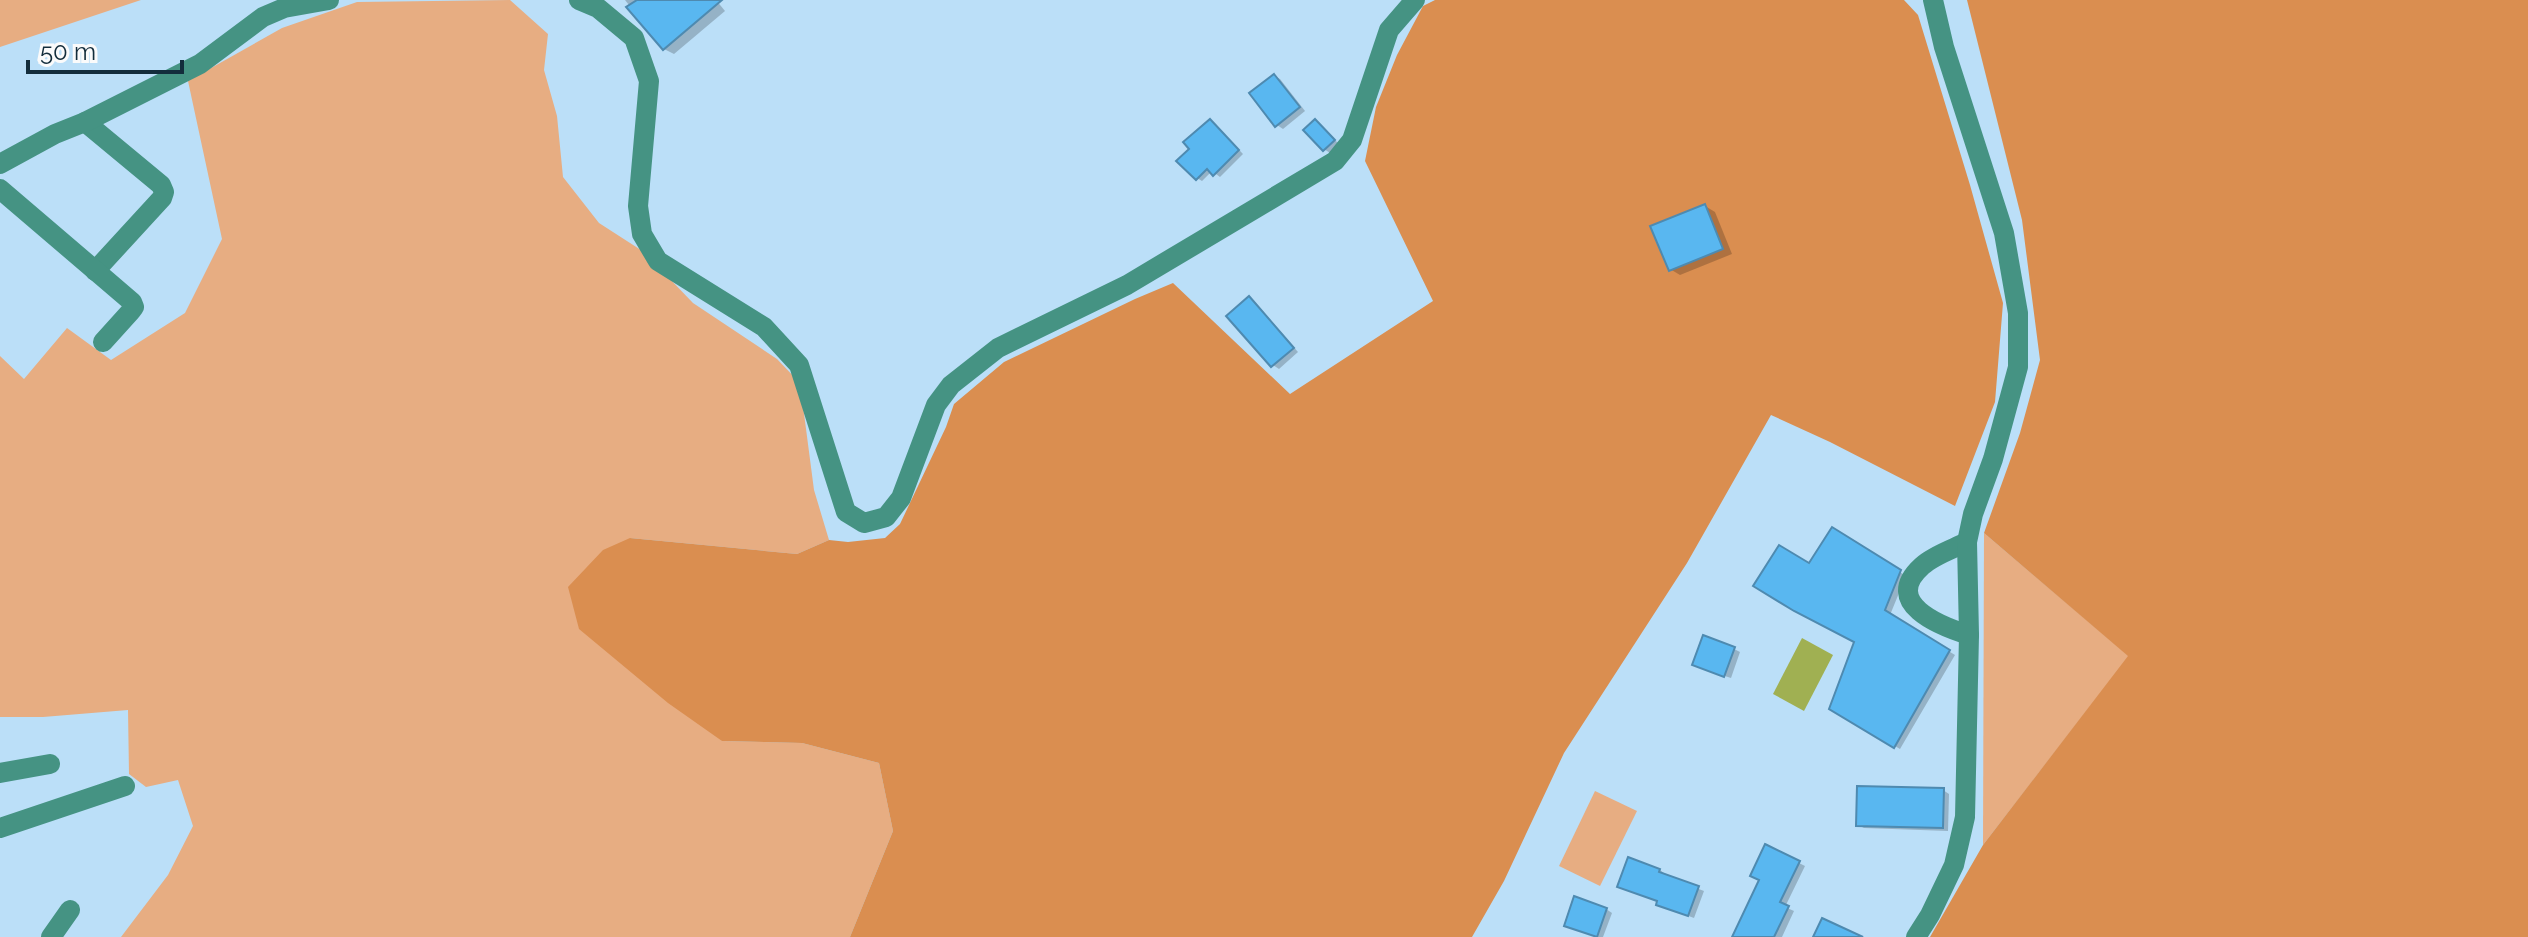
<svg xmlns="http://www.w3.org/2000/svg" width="2528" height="937" font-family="Raleway,sans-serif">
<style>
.green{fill:#e7ad82}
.forest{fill:#da8e50}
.water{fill:#a0b052}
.shadow{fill:#0003}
.building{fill:#59b7f0;stroke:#4e8ab0;stroke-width:2}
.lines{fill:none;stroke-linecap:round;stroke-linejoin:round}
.minor{stroke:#459383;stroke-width:20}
</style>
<rect width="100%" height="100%" fill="#bbdff8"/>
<g class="green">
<polygon points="0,0 141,0 0,47"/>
<polygon points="510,0 548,34 544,70 557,116 563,177 599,223 644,252 693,303 777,359 800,383 814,490 829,540 797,554 630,538 722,741 802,743 879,763 893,831 850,937 121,937 168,875 193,826 178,780 146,787 129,774 128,710 43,717 0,717 0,356 24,379 67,328 111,360 185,313 222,239 188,81 282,28 357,2"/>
<polygon points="1984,533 2129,656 1983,845"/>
<polygon points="1595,791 1637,811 1600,886 1559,866"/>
</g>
<g class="forest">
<polygon points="1435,0 1904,0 1918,15 1970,185 2003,303 1995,402 1955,506 1830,442 1771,415 1687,563 1564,753 1504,881 1472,937 850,937 893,831 879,763 802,743 722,741 668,703 579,629 568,587 603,550 630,538 797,554 829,540 848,542 885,538 900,524 946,427 954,404 1004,362 1135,299 1173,283 1290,394 1433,301 1365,161 1376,107 1397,55 1423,6"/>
<polygon points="1967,0 2528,0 2528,937 1930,937 1983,845 2128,656 1984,533 2020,433 2040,360 2022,220"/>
</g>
<polygon class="water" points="1802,638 1833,655 1804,711 1773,694"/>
<g class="shadow">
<polygon points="625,0 716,0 725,11 674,54 664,49"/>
<polygon points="1274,76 1280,79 1305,111 1283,129 1277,125"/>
<polygon points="1316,122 1339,144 1330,153 1324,149"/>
<polygon points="1215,125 1243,154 1220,177 1212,171 1202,181 1197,178"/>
<polygon points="1705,206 1715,212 1732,254 1680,275 1670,269"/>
<polygon points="1249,298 1255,302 1298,352 1279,369 1273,365"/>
<polygon points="1833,529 1906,576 1890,615 1955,655 1900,749 1831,708 1857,642 1816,570"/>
<polygon points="1734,649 1740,652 1731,678 1700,668"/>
<polygon points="1943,790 1949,794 1948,831 1864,828 1858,825"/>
<polygon points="1629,859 1660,870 1665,874 1665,876 1704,891 1694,918 1664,907"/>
<polygon points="1799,863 1805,866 1785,907 1794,911 1782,937 1734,937"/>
<polygon points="1606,909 1612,913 1603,937 1596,937 1572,928"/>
</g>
<g class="building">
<polygon points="637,0 722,0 663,50 626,7"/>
<polygon points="1274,74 1300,107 1275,127 1249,93"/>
<polygon points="1210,119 1239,150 1213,176 1207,169 1196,180 1176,161 1189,149 1183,142"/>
<polygon points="1315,119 1335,140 1323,151 1303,130"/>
<polygon points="1705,204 1723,249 1669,271 1650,226"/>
<polygon points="1249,296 1294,348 1271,367 1226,316"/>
<polygon points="1832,527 1901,570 1885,610 1950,650 1894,748 1829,709 1854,642 1794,611 1753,586 1779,545 1809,563"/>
<polygon points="1703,635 1735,647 1724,677 1692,665"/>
<polygon points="1857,786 1944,788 1943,828 1856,826"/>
<polygon points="1765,844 1800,861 1780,902 1789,906 1774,937 1732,937 1759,880 1750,876"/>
<polygon points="1628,857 1660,869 1659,872 1699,886 1688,916 1656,905 1657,901 1617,887"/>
<polygon points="1574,896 1607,908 1597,937 1564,926"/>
<polygon points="1822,918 1863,937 1813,937"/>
</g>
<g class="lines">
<g class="minor">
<polyline points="579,0 598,8 634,38 649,81 638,206 642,234 658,261 764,327 799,365 846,512 864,523 886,517 901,498 936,405 951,385 998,348 1127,285 1335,161 1352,140 1389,30 1415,0"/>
<polyline points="85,122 161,185 164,192 162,198 95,271"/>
<polyline points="0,164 55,134 85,122 200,64 263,17 284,8 329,0"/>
<polyline points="0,189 132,302 134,307 131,311 103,342"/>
<path d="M1967,542C1953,549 1934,555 1922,566C1881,603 1940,626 1969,635"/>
<polyline points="0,773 50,764"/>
<polyline points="0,828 125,786"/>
<polyline points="51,937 70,910"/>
<polyline points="1916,937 1930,915 1954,865 1965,817 1969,635 1967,542 1973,514 1993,459 2018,367 2018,313 2004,233 1944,47 1933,0"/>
</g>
</g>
<path d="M28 60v12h154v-12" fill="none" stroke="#132d3c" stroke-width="4"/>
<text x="40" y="60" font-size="24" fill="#132d3c" stroke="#fbfbfb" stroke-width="6" paint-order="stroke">50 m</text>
</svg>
